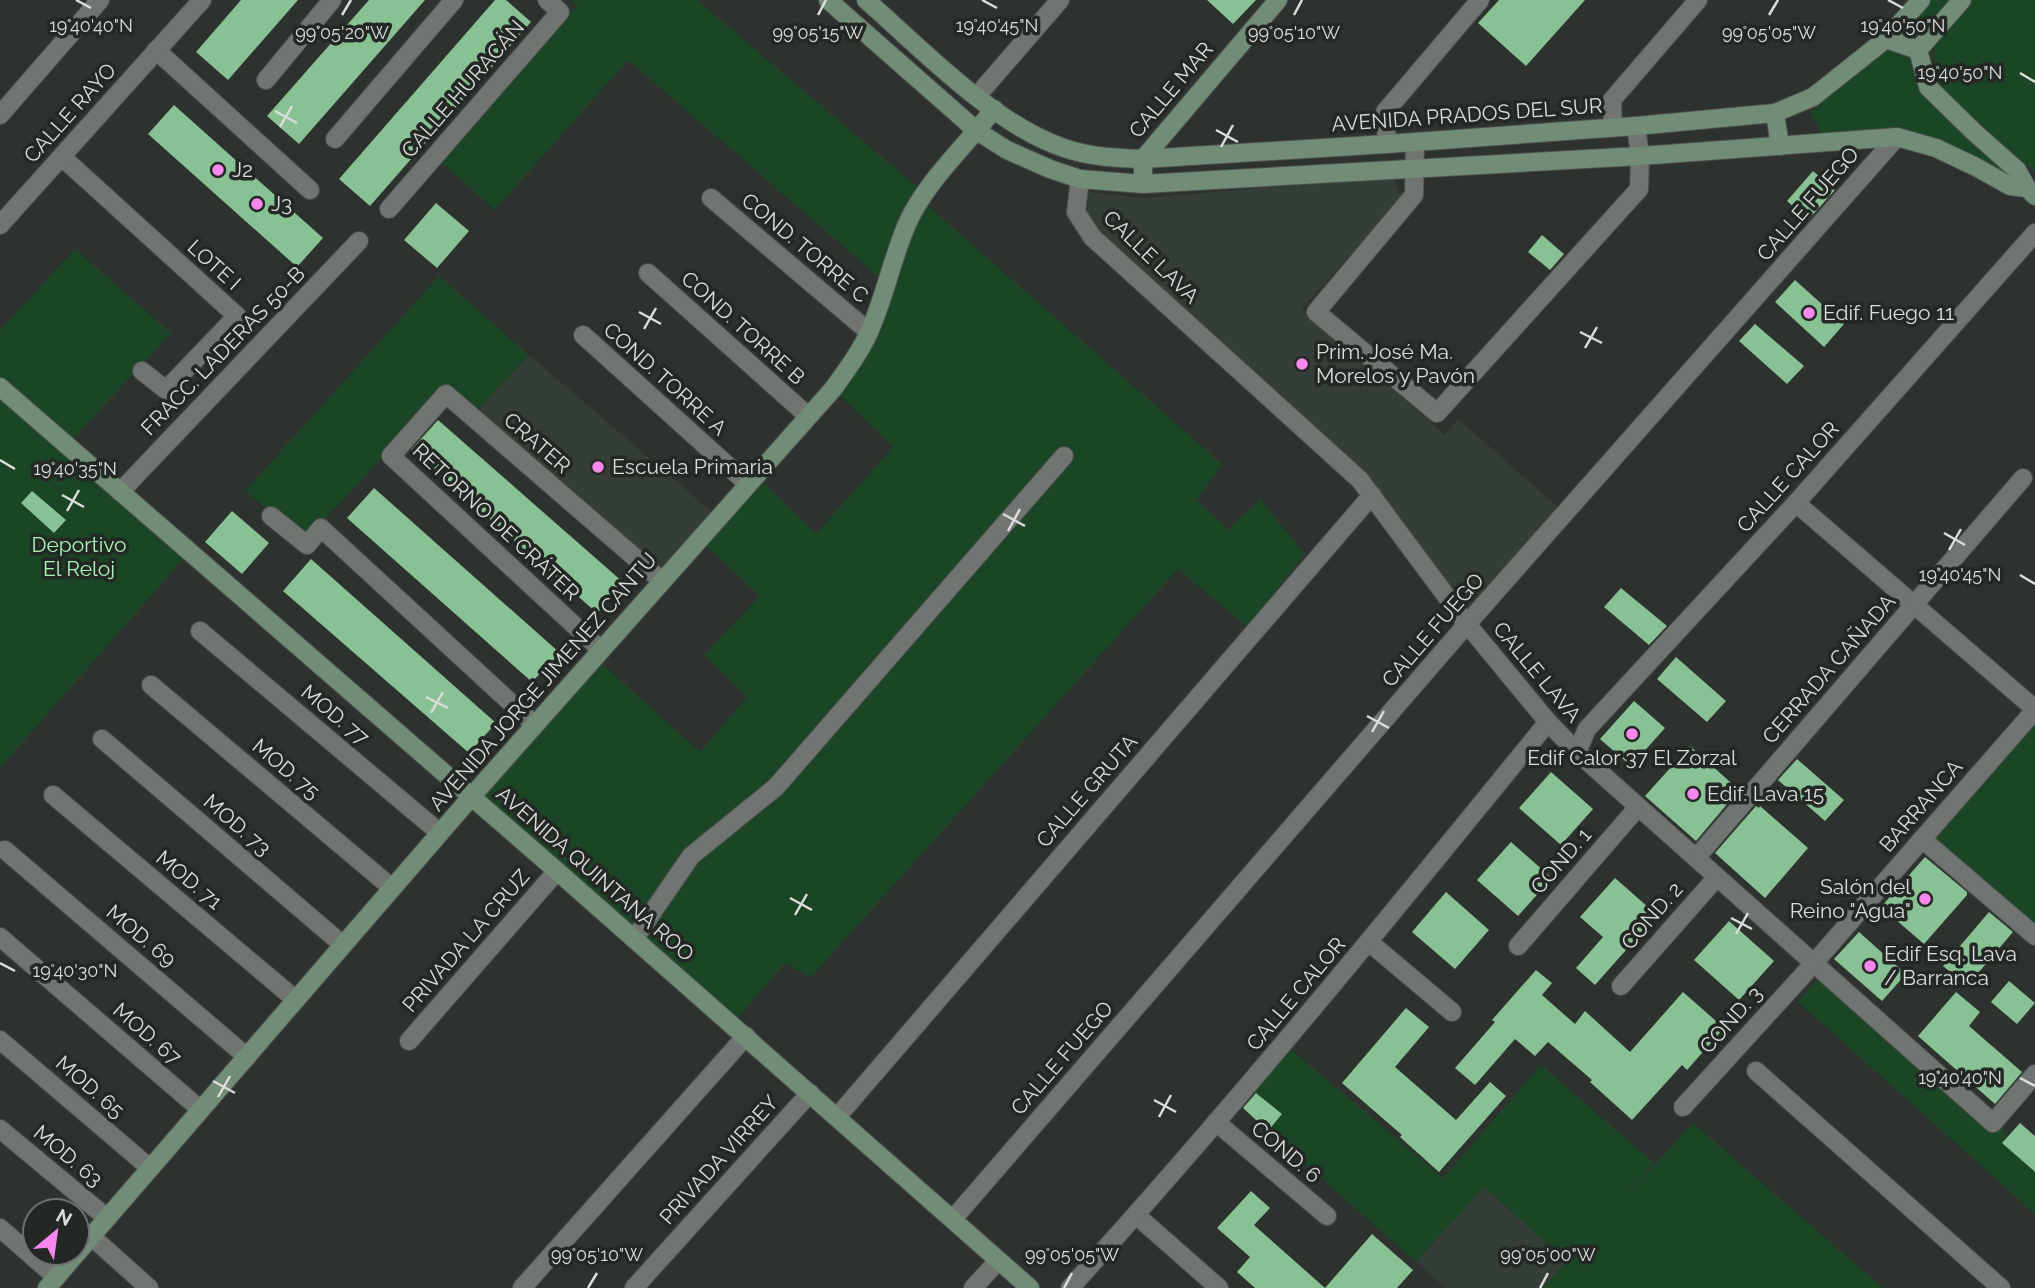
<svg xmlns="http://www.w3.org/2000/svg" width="2035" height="1288" font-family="Raleway,sans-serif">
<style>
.built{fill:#343e36}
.green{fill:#1a4626}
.building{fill:#88c194}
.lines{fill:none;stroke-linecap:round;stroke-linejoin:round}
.street-casing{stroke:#4d514e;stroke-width:20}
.secondary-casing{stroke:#4d514e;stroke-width:20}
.street{stroke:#707571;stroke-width:18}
.secondary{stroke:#718c77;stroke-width:18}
.ticks{fill:none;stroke:#dbdddb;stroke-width:2.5}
.poi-dot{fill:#f688ed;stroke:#242825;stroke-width:2.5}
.labels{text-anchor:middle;stroke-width:7;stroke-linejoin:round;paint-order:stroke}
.street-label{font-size:21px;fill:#dbdddb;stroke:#242825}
.poi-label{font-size:21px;fill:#dbdddb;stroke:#242825;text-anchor:start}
.park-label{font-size:21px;fill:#a4f5b6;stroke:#242825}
.ticks-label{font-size:18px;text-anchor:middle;fill:#dbdddb;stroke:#242825;stroke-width:7;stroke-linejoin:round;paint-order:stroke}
</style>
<rect width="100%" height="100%" fill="#2e322f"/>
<g class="built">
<polygon points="1393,177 1401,198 1302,309 1445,435 1458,419 1559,508 1466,612 1369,483 1088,225 1087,192 1144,198"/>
<polygon points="529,355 721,520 668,579 475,413"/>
<polygon points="1484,1186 1567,1261 1543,1288 1446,1288 1416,1262"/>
</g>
<g class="green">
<polygon points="572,0 697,0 930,198 926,204 1222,464 1197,500 1228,530 1260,499 1305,554 1247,627 1178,569 811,977 785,963 732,1024 458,797 599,661 700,752 747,697 704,655 760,596 702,542 760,479 816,534 893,447 836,391 887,284 628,60 495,210 441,162 577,5"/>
<polygon points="1923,0 1958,0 1918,46 1891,38"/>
<path d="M1968,0H2035V171C2012,152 1950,106 1939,82C1935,72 1933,60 1934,50C1938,31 1957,14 1968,0Z"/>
<polygon points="1887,41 1916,53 1926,88 2023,186 1937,145 1826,140 1811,113 1846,73"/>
<polygon points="75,249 171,333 70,442 192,549 0,768 0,330"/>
<polygon points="439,276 529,355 475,413 445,387 384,456 305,540 245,491"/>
<polygon points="2035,710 2035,936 1922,839"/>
<polygon points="1824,972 2001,1125 2007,1138 2035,1172 2035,1214 1798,1002"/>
<polygon points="1287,1046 1443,1178 1541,1065 1654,1163 1623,1199 1693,1123 1883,1288 1543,1288 1567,1261 1484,1187 1416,1262 1268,1131 1282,1114 1251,1089"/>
</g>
<g class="building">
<polygon points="241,0 298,0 228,80 196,52"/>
<polygon points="369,0 425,0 299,144 267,116"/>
<polygon points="495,0 506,0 531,22 370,206 339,179"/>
<polygon points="1207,0 1256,0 1233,24"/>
<polygon points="1499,0 1585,0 1526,66 1478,23"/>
<polygon points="174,105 323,238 297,267 148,134"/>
<polygon points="1813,171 1835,190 1808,220 1787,201"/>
<polygon points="436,203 469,231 437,268 404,240"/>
<polygon points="1542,235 1564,254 1550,270 1528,252"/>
<polygon points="1795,280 1844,324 1824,347 1775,302"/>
<polygon points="1755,324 1804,366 1787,384 1739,341"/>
<polygon points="438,420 624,583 597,613 411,450"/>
<polygon points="374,488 560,653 532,682 347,518"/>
<polygon points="32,491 66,520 54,533 21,503"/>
<polygon points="232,511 269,543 242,574 205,542"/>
<polygon points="311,559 496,723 469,753 283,591"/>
<polygon points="1621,588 1667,626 1649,645 1604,607"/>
<polygon points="1676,657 1726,701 1707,722 1657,679"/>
<polygon points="1634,701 1665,728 1631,766 1600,739"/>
<polygon points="1690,746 1739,790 1696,841 1645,796"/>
<polygon points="1797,759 1844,800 1825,821 1778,780"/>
<polygon points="1551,772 1593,809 1561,845 1519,808"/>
<polygon points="1756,806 1759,808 1760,806 1808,848 1765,898 1715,853"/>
<polygon points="1511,842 1552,878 1518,916 1477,880"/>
<polygon points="1925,857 1967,892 1967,895 1924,944 1881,907"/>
<polygon points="1615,878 1657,915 1595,985 1576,968 1603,937 1580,917"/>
<polygon points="1446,892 1489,930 1455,969 1412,932"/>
<polygon points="1989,912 2013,932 1967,986 1943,966"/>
<polygon points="1729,921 1774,961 1739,1000 1694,960"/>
<polygon points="1859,932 1906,974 1882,1001 1834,959"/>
<polygon points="1536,970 1552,983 1542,995 1575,1024 1585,1011 1630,1052 1683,992 1724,1028 1687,1070 1682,1065 1632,1120 1590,1082 1592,1080 1548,1042 1535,1056 1515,1039 1475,1085 1455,1068 1495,1022 1492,1020"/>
<polygon points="2009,981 2035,1003 2017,1024 1991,1002"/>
<polygon points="1956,992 1980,1012 1969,1026 2022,1072 1995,1104 1918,1036"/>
<polygon points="1406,1008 1429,1027 1395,1067 1456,1120 1490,1082 1506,1096 1439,1172 1400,1137 1402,1135 1342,1083"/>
<polygon points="1256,1093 1282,1114 1268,1131 1243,1108"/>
<polygon points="2020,1123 2035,1136 2035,1172 2002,1143"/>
<polygon points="1251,1191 1270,1208 1254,1225 1325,1288 1372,1234 1413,1270 1397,1288 1255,1288 1237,1272 1250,1257 1217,1228"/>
</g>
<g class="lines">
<defs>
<g id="street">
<polyline points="156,50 310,190"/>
<polyline points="266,80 332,0"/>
<polyline points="977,96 1060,0"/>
<polyline points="0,115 100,0"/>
<polyline points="1613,127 1612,100 1698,0"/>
<polyline points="335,139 454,0"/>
<polyline points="1415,142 1414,195 1316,312 1437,413 1639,189 1640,156 1636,126"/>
<polyline points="1387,144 1385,112 1480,0"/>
<polyline points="62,157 237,316 166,390 142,371"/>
<polyline points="1080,179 1076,212 1092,237 1360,480 1467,624 1548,722 1577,752 1993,1123 2035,1074"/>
<polyline points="711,198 869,332"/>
<polyline points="389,209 560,12 547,0"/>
<polyline points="0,225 202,0"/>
<polyline points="648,273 808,416"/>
<polyline points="583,335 748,484"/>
<polyline points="120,492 359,241"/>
<polyline points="1796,503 2035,709"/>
<polyline points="271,516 307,545 321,528 535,725"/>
<polyline points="200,631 440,833"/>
<polyline points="601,650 391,456 446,394 662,581"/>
<polyline points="151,685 392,888"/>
<polyline points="102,739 343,945"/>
<polyline points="1577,752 1587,729 1796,503 2035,233"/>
<polyline points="53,795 296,1000"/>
<polyline points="1922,839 2035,936"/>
<polyline points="5,850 247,1057"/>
<polyline points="1696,858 2023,478"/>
<polyline points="0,937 201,1110"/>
<polyline points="634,939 691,856 776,787 1064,456"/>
<polyline points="1369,942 1452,1012"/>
<polyline points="1518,946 1638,807"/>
<polyline points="1621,986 1717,877"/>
<polyline points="0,1040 150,1168"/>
<polyline points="409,1041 557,871"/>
<polyline points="1756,1071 2001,1288"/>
<polyline points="1683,1107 1814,963 2035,710"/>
<polyline points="837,1117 1372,495"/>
<polyline points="1216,1122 1327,1216"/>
<polyline points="0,1129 107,1218"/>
<polyline points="1136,1215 1219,1288"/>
<polyline points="953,1219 1467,624 1897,137"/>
<polyline points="0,1228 56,1277"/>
<polyline points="91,1236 149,1288"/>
<polyline points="522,1288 746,1036"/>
<polyline points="634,1288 810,1093"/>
<polyline points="973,1288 998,1261"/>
<path d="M1070,1288C1236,1105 1392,914 1548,722"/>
</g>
<g id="secondary">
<polyline points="828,0 977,131 1007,150 1050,169 1080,179 1143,184 1640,156 1897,137 1936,148 1976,167 2010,186 2027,188"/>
<path d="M866,0C922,49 993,124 1064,148C1089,157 1117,158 1143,159L1387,144L1636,126L1775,113L1813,97L1886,39L1918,50L1928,87L1974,132L2017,170L2027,188L2035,196"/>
<polyline points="1886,39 1921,0"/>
<polyline points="1918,50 1962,0"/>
<polyline points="1775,113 1780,146"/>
<polyline points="1143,184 1143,159 1278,0"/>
<polyline points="0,387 557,871 1030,1288"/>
<path d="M77,1253L472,796L833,389C846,371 861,351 870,330C885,296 892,259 907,224C926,181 965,147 994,109"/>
<polyline points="47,1288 77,1253"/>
</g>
</defs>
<use href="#street" class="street-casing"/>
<use href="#secondary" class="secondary-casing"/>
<use href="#street" class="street"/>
<use href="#secondary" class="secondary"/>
</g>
<path class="ticks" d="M76,0L91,8M982,0L997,8M1888,0L1903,8M342,15L351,0M818,15L826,0M1294,15L1302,0M1769,15L1778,0M2020,73L2035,82M275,111L297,123M280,127L292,106M1216,130L1238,142M1221,147L1233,125M639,312L661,324M644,329L656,308M1580,332L1602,343M1585,348L1597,327M0,460L15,469M62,495L84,507M67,511L79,490M1003,514L1025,526M1008,531L1020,509M1944,533L1965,545M1949,550L1961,529M2020,575L2035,584M426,697L448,708M431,713L443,692M1367,716L1389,728M1372,732L1384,711M790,898L812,910M795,915L807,894M1731,918L1752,929M1736,934L1748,913M0,963L15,971M2020,1078L2035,1086M213,1081L235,1093M218,1097L230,1076M1154,1100L1176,1112M1159,1117L1171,1095M588,1288L597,1273M1064,1288L1072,1273M1540,1288L1548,1273"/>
<g class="poi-dot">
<circle cx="218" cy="170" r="7"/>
<circle cx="257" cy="204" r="7"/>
<circle cx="1809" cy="313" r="7"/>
<circle cx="1302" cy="364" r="7"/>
<circle cx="598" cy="467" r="7"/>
<circle cx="1632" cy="734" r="7"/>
<circle cx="1693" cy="794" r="7"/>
<circle cx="1925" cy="899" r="7"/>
<circle cx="1870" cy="966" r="7"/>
</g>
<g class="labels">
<g class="street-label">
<text transform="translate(463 89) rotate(-49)" y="7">CALLE HURACÁN</text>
<text transform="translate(1171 90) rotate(-50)" y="7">CALLE MAR</text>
<text transform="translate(70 113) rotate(-48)" y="7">CALLE RAYO</text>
<text transform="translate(1467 115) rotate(-4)" y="7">AVENIDA PRADOS DEL SUR</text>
<text transform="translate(1808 204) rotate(-49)" y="7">CALLE FUEGO</text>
<text transform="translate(805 248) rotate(40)" y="7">COND. TORRE C</text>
<text transform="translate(1151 257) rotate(44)" y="7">CALLE LAVA</text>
<text transform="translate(214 265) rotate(42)" y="7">LOTE I</text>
<text transform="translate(743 328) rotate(42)" y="7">COND. TORRE B</text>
<text transform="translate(223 351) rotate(-46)" y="7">FRACC. LADERAS 50-B</text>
<text transform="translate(665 379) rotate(42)" y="7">COND. TORRE A</text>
<text transform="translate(537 443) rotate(41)" y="7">CRATER</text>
<text transform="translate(1788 477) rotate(-48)" y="7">CALLE CALOR</text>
<text transform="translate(496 522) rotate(43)" y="7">RETORNO DE CRÁTER</text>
<text transform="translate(1433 630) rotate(-49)" y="7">CALLE FUEGO</text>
<text transform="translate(1829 669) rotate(-49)" y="7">CERRADA CAÑADA</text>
<text transform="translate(1537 672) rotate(50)" y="7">CALLE LAVA</text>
<text transform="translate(543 682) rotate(-49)" y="7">AVENIDA JORGE JIMENEZ CANTU</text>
<text transform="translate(335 715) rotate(40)" y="7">MOD. 77</text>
<text transform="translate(286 769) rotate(40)" y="7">MOD. 75</text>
<text transform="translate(1087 791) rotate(-49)" y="7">CALLE GRUTA</text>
<text transform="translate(1921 806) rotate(-49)" y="7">BARRANCA</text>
<text transform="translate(237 825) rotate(41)" y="7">MOD. 73</text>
<text transform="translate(1561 861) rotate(-49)" y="7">COND. 1</text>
<text transform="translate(595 874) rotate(41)" y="7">AVENIDA QUINTANA ROO</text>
<text transform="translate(189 880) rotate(40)" y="7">MOD. 71</text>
<text transform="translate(1652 916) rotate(-49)" y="7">COND. 2</text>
<text transform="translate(141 936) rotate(40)" y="7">MOD. 69</text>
<text transform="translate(466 941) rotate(-49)" y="7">PRIVADA LA CRUZ</text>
<text transform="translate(1296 994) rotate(-50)" y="7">CALLE CALOR</text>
<text transform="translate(1731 1020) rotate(-48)" y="7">COND. 3</text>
<text transform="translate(147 1034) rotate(41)" y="7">MOD. 67</text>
<text transform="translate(1062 1058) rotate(-49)" y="7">CALLE FUEGO</text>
<text transform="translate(90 1087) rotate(41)" y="7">MOD. 65</text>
<text transform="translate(1286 1152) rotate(40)" y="7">COND. 6</text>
<text transform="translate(68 1156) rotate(40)" y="7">MOD. 63</text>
<text transform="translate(719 1160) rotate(-48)" y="7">PRIVADA VIRREY</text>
</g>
<g class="poi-label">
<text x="232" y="177">J2</text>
<text x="271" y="211">J3</text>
<text x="1823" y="320">Edif. Fuego 11</text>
<text x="1316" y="359">Prim. José Ma.<tspan x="1316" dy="24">Morelos y Pavón</tspan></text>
<text x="612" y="474">Escuela Primaria</text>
<text x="1632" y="765" text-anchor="middle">Edif Calor 37 El Zorzal</text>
<text x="1707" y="801">Edif. Lava 15</text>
<text x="1911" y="894" text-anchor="end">Salón del<tspan x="1911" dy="24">Reino "Agua"</tspan></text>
<text x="1884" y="961">Edif Esq. Lava<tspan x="1884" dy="24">/ Barranca</tspan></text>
</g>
<g class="park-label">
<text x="79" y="552">Deportivo<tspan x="79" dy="24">El Reloj</tspan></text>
</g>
</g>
<g class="ticks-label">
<text x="91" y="32">19°40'40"N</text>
<text x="997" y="32">19°40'45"N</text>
<text x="1903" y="32">19°40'50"N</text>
<text x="342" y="39">99°05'20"W</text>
<text x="818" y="39">99°05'15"W</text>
<text x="1294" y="39">99°05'10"W</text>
<text x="1769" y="39">99°05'05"W</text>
<text x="1960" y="79">19°40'50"N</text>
<text x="75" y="475">19°40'35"N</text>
<text x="1960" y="581">19°40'45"N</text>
<text x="75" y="977">19°40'30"N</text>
<text x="1960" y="1084">19°40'40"N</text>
<text x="597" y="1261">99°05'10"W</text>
<text x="1072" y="1261">99°05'05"W</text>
<text x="1548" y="1261">99°05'00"W</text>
</g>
<g transform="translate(56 1232) rotate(29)"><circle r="33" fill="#242825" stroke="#6d706e" stroke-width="2"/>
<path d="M0-5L12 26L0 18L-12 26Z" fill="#f688ed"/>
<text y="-10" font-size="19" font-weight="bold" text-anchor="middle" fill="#dbdddb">N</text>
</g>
</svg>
